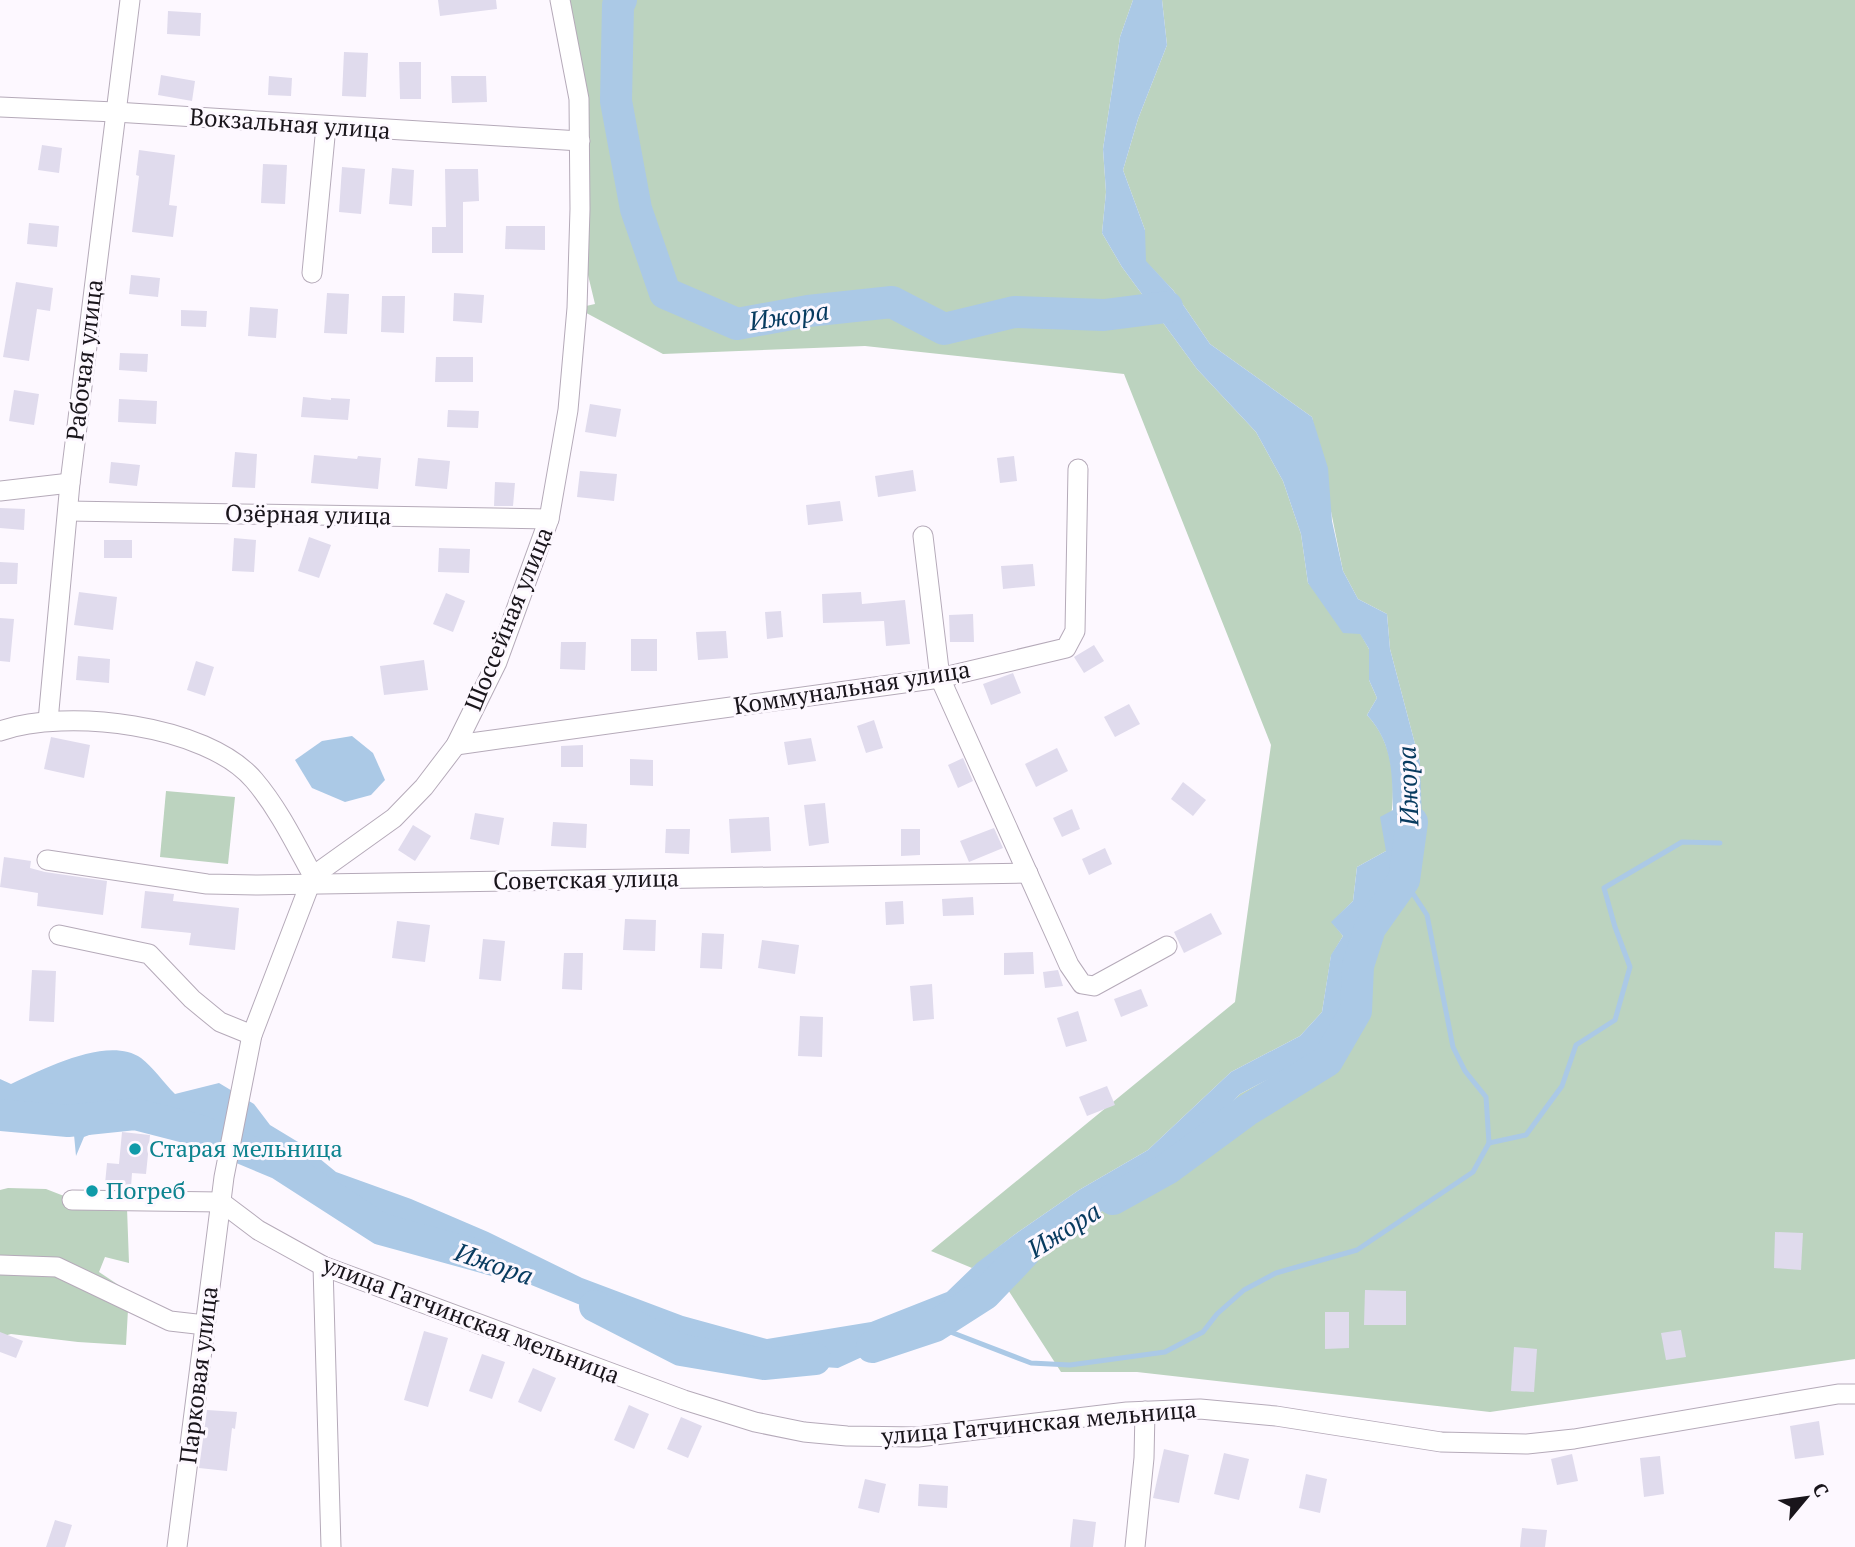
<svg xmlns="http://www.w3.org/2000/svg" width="1855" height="1547" font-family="'PT Serif',serif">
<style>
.green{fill:#bcd3bf}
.water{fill:#abc9e6}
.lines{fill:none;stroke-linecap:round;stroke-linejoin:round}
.stream{stroke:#abc9e6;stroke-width:5}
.river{stroke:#abc9e6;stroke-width:32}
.building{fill:#e0dbed}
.minor-casing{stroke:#b5aab9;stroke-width:21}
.minor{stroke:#fff;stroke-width:19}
.culture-dot{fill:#0f9aa8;stroke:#fdf8ff;stroke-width:2.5}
.labels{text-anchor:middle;stroke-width:6;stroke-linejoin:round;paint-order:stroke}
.street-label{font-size:24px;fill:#19151b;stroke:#fdf8ff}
.culture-label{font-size:24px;fill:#0d838f;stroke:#fdf8ff;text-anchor:start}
.water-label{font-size:26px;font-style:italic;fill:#073a5f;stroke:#fdf8ff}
</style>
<rect width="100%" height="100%" fill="#fdf8ff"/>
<g class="green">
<path d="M567,0H1133L1120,37L1103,149L1106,192L1102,233L1122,267L1197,369L1256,432L1283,481L1301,534L1308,583L1360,633L1369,649V680L1377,698L1367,715C1402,752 1394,805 1386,851L1357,867L1353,901L1332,922L1343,936L1331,956L1322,1012L1300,1036L1231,1072L1148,1150L1079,1190L1014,1235L972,1268L931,1251L1235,1002L1271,745L1124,374L865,346L663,354L577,308L595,304L588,275V132Z"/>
<polygon points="1162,0 1855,0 1855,1359 1490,1412 1137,1372 1061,1372 1001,1279 1144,1183 1180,1155 1240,1094 1278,1074 1318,1060 1348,1018 1386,880 1409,860 1420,763 1390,649 1387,614 1358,599 1343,571 1312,417 1210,344 1173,290 1145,261 1145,230 1123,170 1138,119 1167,45"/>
<polygon points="166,791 235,797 228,864 160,857"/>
<polygon points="8,1188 46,1189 82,1203 127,1208 129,1263 105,1257 99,1272 129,1292 126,1345 78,1342 11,1334 0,1337 0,1190"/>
</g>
<g class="water">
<path d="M1133,0H1162L1167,45L1138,119L1123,170L1145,230L1146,261L1173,290L1210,344L1312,417L1328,468L1332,521L1343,571L1358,599L1387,614L1390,649L1420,763L1422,820L1409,860L1386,881L1348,1018L1318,1060L1278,1074L1240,1094L1180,1155L1144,1183L1001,1279L969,1303L910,1335L838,1368L763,1363L698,1353L519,1280L446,1246L393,1233L322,1196L307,1178L248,1142L196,1116L154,1127L117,1124L84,1137L76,1156L73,1124L67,1113L35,1108L11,1114L0,1111V1079L11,1084C43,1070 107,1035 141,1058C153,1067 164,1083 175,1094L219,1083L254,1104L270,1125L303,1145L336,1172L411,1199L488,1232L582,1278L683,1316L767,1339L871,1322L947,1292L977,1263L1014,1235L1079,1190L1148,1150L1231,1072L1300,1036L1322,1012L1331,955L1343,936L1331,922L1353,901L1357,867L1386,851L1380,817L1393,810C1392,774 1393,743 1367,715L1377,698L1369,680V649L1360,634L1343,633L1308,583L1301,534L1283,481L1256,432L1197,369L1122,267L1102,233L1106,192L1103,149L1120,37Z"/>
<polygon points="352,736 373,753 385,780 371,795 345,802 312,788 295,760 322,741"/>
</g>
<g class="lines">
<g class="stream">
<polyline points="1489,1143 1526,1135 1562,1086 1576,1045 1615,1020 1630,967 1615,927 1604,888 1682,842 1720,843"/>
<polyline points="935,1326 1031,1363 1070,1365 1165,1352 1203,1332 1217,1314 1244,1290 1276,1273 1357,1250 1473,1172 1489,1143 1486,1097 1465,1071 1453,1047 1427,915 1404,880"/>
</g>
<g class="river">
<polyline points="621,0 618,5 616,101 636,209 665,293 737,324 808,311 892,302 944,329 1014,312 1104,315 1167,307"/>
<polyline points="0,1115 68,1121 135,1114 201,1131 280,1164 381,1229 494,1260"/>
<polyline points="1113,1199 1167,1169 1246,1111 1327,1061 1356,1011 1358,966 1370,928 1404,880 1412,822"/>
<polyline points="595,1306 681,1350 764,1364 815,1359"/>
<polyline points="872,1347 935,1326 985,1294 1024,1253"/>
</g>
</g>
<g class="building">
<polygon points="438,0 496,0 497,9 440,16"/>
<polygon points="168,11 201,13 200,36 167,34"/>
<polygon points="344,52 368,53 366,97 342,96"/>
<polygon points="399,62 421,62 421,99 400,99"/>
<polygon points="161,75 195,81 192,101 158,95"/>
<polygon points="269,76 292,78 291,96 268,95"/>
<polygon points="451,76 486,76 487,102 452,103"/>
<polygon points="42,145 62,148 59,173 38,170"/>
<polygon points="139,150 175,155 169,205 177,206 173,237 132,232 139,176 136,175"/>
<polygon points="263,164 287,165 285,204 261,203"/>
<polygon points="342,167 365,169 361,214 339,212"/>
<polygon points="392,168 414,170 412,206 389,204"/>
<polygon points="445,169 478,169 479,201 463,202 463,253 432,253 432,227 446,227"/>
<polygon points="29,223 59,226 57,247 27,244"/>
<polygon points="506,226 545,226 545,250 505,249"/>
<polygon points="131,275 160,278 158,297 129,294"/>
<polygon points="16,282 53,288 50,311 37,309 29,361 3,357"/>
<polygon points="327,293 349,294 347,334 324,333"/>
<polygon points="454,293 484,295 482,323 453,321"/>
<polygon points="382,296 405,296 404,333 381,332"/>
<polygon points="250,307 278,309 276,338 248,336"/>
<polygon points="181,310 207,311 206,327 181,326"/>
<polygon points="120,353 148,354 147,372 119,370"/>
<polygon points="436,357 473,357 473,382 435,382"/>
<polygon points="14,390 39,394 34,425 9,421"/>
<polygon points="303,397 331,400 331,398 350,399 348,420 301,417"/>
<polygon points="119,399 157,401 156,424 118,422"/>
<polygon points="590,404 621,409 616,437 585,432"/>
<polygon points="448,410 479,411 478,428 447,427"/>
<polygon points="235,452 257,454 255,488 232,487"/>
<polygon points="314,455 357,459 358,456 381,458 378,489 311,483"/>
<polygon points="1014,456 1017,481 1000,483 997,458"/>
<polygon points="418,458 450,461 447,489 415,486"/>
<polygon points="111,462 140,465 137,486 109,483"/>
<polygon points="913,470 916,491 878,497 875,476"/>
<polygon points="580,471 617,474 614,501 577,497"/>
<polygon points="495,482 515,483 513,506 494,506"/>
<polygon points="840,501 843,521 808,525 806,505"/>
<polygon points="0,508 25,509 24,530 0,528"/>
<polygon points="309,537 331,545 319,578 298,571"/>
<polygon points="234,538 256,540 254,572 232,571"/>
<rect x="104" y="540" width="28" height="18"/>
<polygon points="439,548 470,549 469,573 438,572"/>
<polygon points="0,562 18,563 17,584 0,584"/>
<polygon points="1033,564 1035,586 1003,589 1001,566"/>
<polygon points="79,592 117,597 113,630 74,625"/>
<polygon points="861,592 862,604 905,600 910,644 886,646 884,621 823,623 822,594"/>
<polygon points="446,593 465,601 453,632 433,624"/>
<polygon points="781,611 783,637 767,639 765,612"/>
<polygon points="973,614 974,642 950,642 949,615"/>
<polygon points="0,618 14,619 10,662 0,661"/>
<polygon points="726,631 728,658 698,660 696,632"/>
<rect x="631" y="639" width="26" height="32"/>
<polygon points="561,642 586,642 585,670 560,669"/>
<polygon points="1094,645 1104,661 1084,673 1074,657"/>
<polygon points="78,656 110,659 109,683 76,680"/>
<polygon points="424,660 428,690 384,695 380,666"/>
<polygon points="196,661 214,667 205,696 187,690"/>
<polygon points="1013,673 1021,693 991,705 983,684"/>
<polygon points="1129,704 1140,724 1115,737 1104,717"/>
<polygon points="874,720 883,748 866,753 857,726"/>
<polygon points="51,737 90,745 84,778 44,769"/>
<polygon points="811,738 816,761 788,765 784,742"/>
<polygon points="583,745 583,767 561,767 561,746"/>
<polygon points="1057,748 1068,771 1036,787 1025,764"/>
<polygon points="963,758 973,781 958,788 948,765"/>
<polygon points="630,759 653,760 653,786 630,785"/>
<polygon points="1183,782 1206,800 1193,816 1171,799"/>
<polygon points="825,803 829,843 809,846 804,805"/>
<polygon points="1072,809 1080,829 1062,837 1053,818"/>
<polygon points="475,813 504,818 499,845 470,839"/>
<polygon points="769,817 771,851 731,853 729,819"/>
<polygon points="553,822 587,824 586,848 551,846"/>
<polygon points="413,825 431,836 415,861 398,850"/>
<polygon points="994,828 1003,848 969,862 960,841"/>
<polygon points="666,829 690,829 689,854 665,853"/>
<polygon points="901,829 920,829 920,855 901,856"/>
<polygon points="1105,848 1112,864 1089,875 1082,859"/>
<polygon points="4,857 31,861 30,868 45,872 107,881 103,915 37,906 38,893 0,887"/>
<polygon points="145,891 174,894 173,901 239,908 235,950 189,945 191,933 141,928"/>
<polygon points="973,897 974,915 943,916 942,899"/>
<polygon points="903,901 904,924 886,925 885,902"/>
<polygon points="1211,913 1222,934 1184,953 1174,932"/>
<polygon points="625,919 656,920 655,951 623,950"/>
<polygon points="397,921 430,925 425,962 392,958"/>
<polygon points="702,933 724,934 722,969 700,968"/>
<polygon points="483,939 505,941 501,981 479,979"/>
<polygon points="762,940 799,945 795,974 758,968"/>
<polygon points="1033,952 1034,974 1004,975 1004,953"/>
<polygon points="564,953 583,953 582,990 562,989"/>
<polygon points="32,970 56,971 54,1022 29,1021"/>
<polygon points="1058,970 1063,986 1045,988 1043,972"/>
<polygon points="932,984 934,1019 913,1021 910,986"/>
<polygon points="1141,989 1148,1006 1121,1017 1114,999"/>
<polygon points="1078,1011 1087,1041 1066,1047 1057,1018"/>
<polygon points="800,1016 823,1017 822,1057 798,1056"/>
<polygon points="1107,1086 1115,1105 1087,1116 1079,1097"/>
<polygon points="122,1132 150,1135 146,1174 132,1173 131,1187 105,1184 107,1163 119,1164"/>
<polygon points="1775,1232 1803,1233 1801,1270 1774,1268"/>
<polygon points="1365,1290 1406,1291 1406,1325 1364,1325"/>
<polygon points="1325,1312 1349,1312 1349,1348 1325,1349"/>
<polygon points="1681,1330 1686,1357 1666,1360 1661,1333"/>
<polygon points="424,1331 448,1338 428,1407 404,1400"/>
<polygon points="0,1332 23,1341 16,1358 0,1352"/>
<polygon points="1514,1347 1537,1349 1534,1392 1511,1391"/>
<polygon points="482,1354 505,1362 492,1399 469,1391"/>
<polygon points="533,1368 556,1378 541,1412 518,1402"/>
<polygon points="629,1405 649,1414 634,1449 614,1440"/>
<polygon points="207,1410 237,1412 235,1429 232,1428 227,1471 199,1468"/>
<polygon points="681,1417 702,1426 688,1458 667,1449"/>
<polygon points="1819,1421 1824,1455 1795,1459 1790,1426"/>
<polygon points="1164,1449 1189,1455 1179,1503 1153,1498"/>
<polygon points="1224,1453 1249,1459 1239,1500 1214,1494"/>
<polygon points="1572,1454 1578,1481 1557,1485 1551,1459"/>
<polygon points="1660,1456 1664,1494 1644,1497 1640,1458"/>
<polygon points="1306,1474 1327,1479 1320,1513 1299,1508"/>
<polygon points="865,1479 886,1484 879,1513 858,1508"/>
<polygon points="919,1484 948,1486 947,1508 918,1506"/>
<polygon points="1073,1519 1096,1522 1093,1547 1070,1547"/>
<polygon points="55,1520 72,1525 65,1547 46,1547"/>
<polygon points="1522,1528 1547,1530 1545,1547 1520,1547"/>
</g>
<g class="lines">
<defs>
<g id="minor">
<polyline points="0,107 115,112 580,141"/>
<polyline points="312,273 326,126"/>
<polyline points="0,491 70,483"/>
<polyline points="68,511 549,519"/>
<polyline points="923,536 940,678 1069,965 1082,984 1094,986 1167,946"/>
<polyline points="48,721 70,483 130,0"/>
<path d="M0,731C66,708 206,724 254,780C278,808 295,843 313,876"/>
<polyline points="456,745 940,678 1066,648 1075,631 1078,469"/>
<polyline points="47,860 207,884 258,885 1028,873"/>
<polyline points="59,935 149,954 192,999 220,1022 252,1035"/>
<polyline points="72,1200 221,1202"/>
<polyline points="221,1202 258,1230 323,1266 684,1400 755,1422 804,1432 847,1436 918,1437 1127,1412 1200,1409 1276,1416 1441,1442 1527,1444 1574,1439 1838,1394 1855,1394"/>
<polyline points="0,1265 57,1267 170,1321 205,1325"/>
<polyline points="323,1266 331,1547"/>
<polyline points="177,1547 224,1177 252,1035 313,876 394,818 424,787 456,745 497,662 549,519 568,410 577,308 580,209 579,99 560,0"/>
<polyline points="1135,1547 1144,1458 1145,1411"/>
</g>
</defs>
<use href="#minor" class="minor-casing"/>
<use href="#minor" class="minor"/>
</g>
<g class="culture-dot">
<circle cx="135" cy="1149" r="7"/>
<circle cx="92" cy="1191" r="7"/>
</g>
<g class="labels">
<g class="street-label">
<text transform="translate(290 124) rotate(4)" y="8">Вокзальная улица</text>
<text transform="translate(85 360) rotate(-83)" y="8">Рабочая улица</text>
<text transform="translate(308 515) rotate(1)" y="8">Озёрная улица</text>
<text transform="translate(509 619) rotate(-68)" y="8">Шоссейная улица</text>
<text transform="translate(852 688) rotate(-9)" y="8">Коммунальная улица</text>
<text transform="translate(586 880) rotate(-1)" y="8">Советская улица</text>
<text transform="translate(471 1320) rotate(21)" y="8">улица Гатчинская мельница</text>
<text transform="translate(199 1375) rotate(-83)" y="8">Парковая улица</text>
<text transform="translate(1039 1423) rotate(-5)" y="8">улица Гатчинская мельница</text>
</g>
<g class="culture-label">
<text x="149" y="1157">Старая мельница</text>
<text x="106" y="1199">Погреб</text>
</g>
<g class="water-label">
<text transform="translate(789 316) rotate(-8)" y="9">Ижора</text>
<text transform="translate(1408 786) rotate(-92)" y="9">Ижора</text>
<text transform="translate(1064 1230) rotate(-32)" y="9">Ижора</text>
<text transform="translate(494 1264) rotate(19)" y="9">Ижора</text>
</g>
</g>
<g transform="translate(1806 1498) rotate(61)" stroke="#fdf8ff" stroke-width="5" paint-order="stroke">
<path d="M0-5L12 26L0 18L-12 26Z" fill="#19151b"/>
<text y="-10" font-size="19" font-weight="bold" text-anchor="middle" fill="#19151b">С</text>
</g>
</svg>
